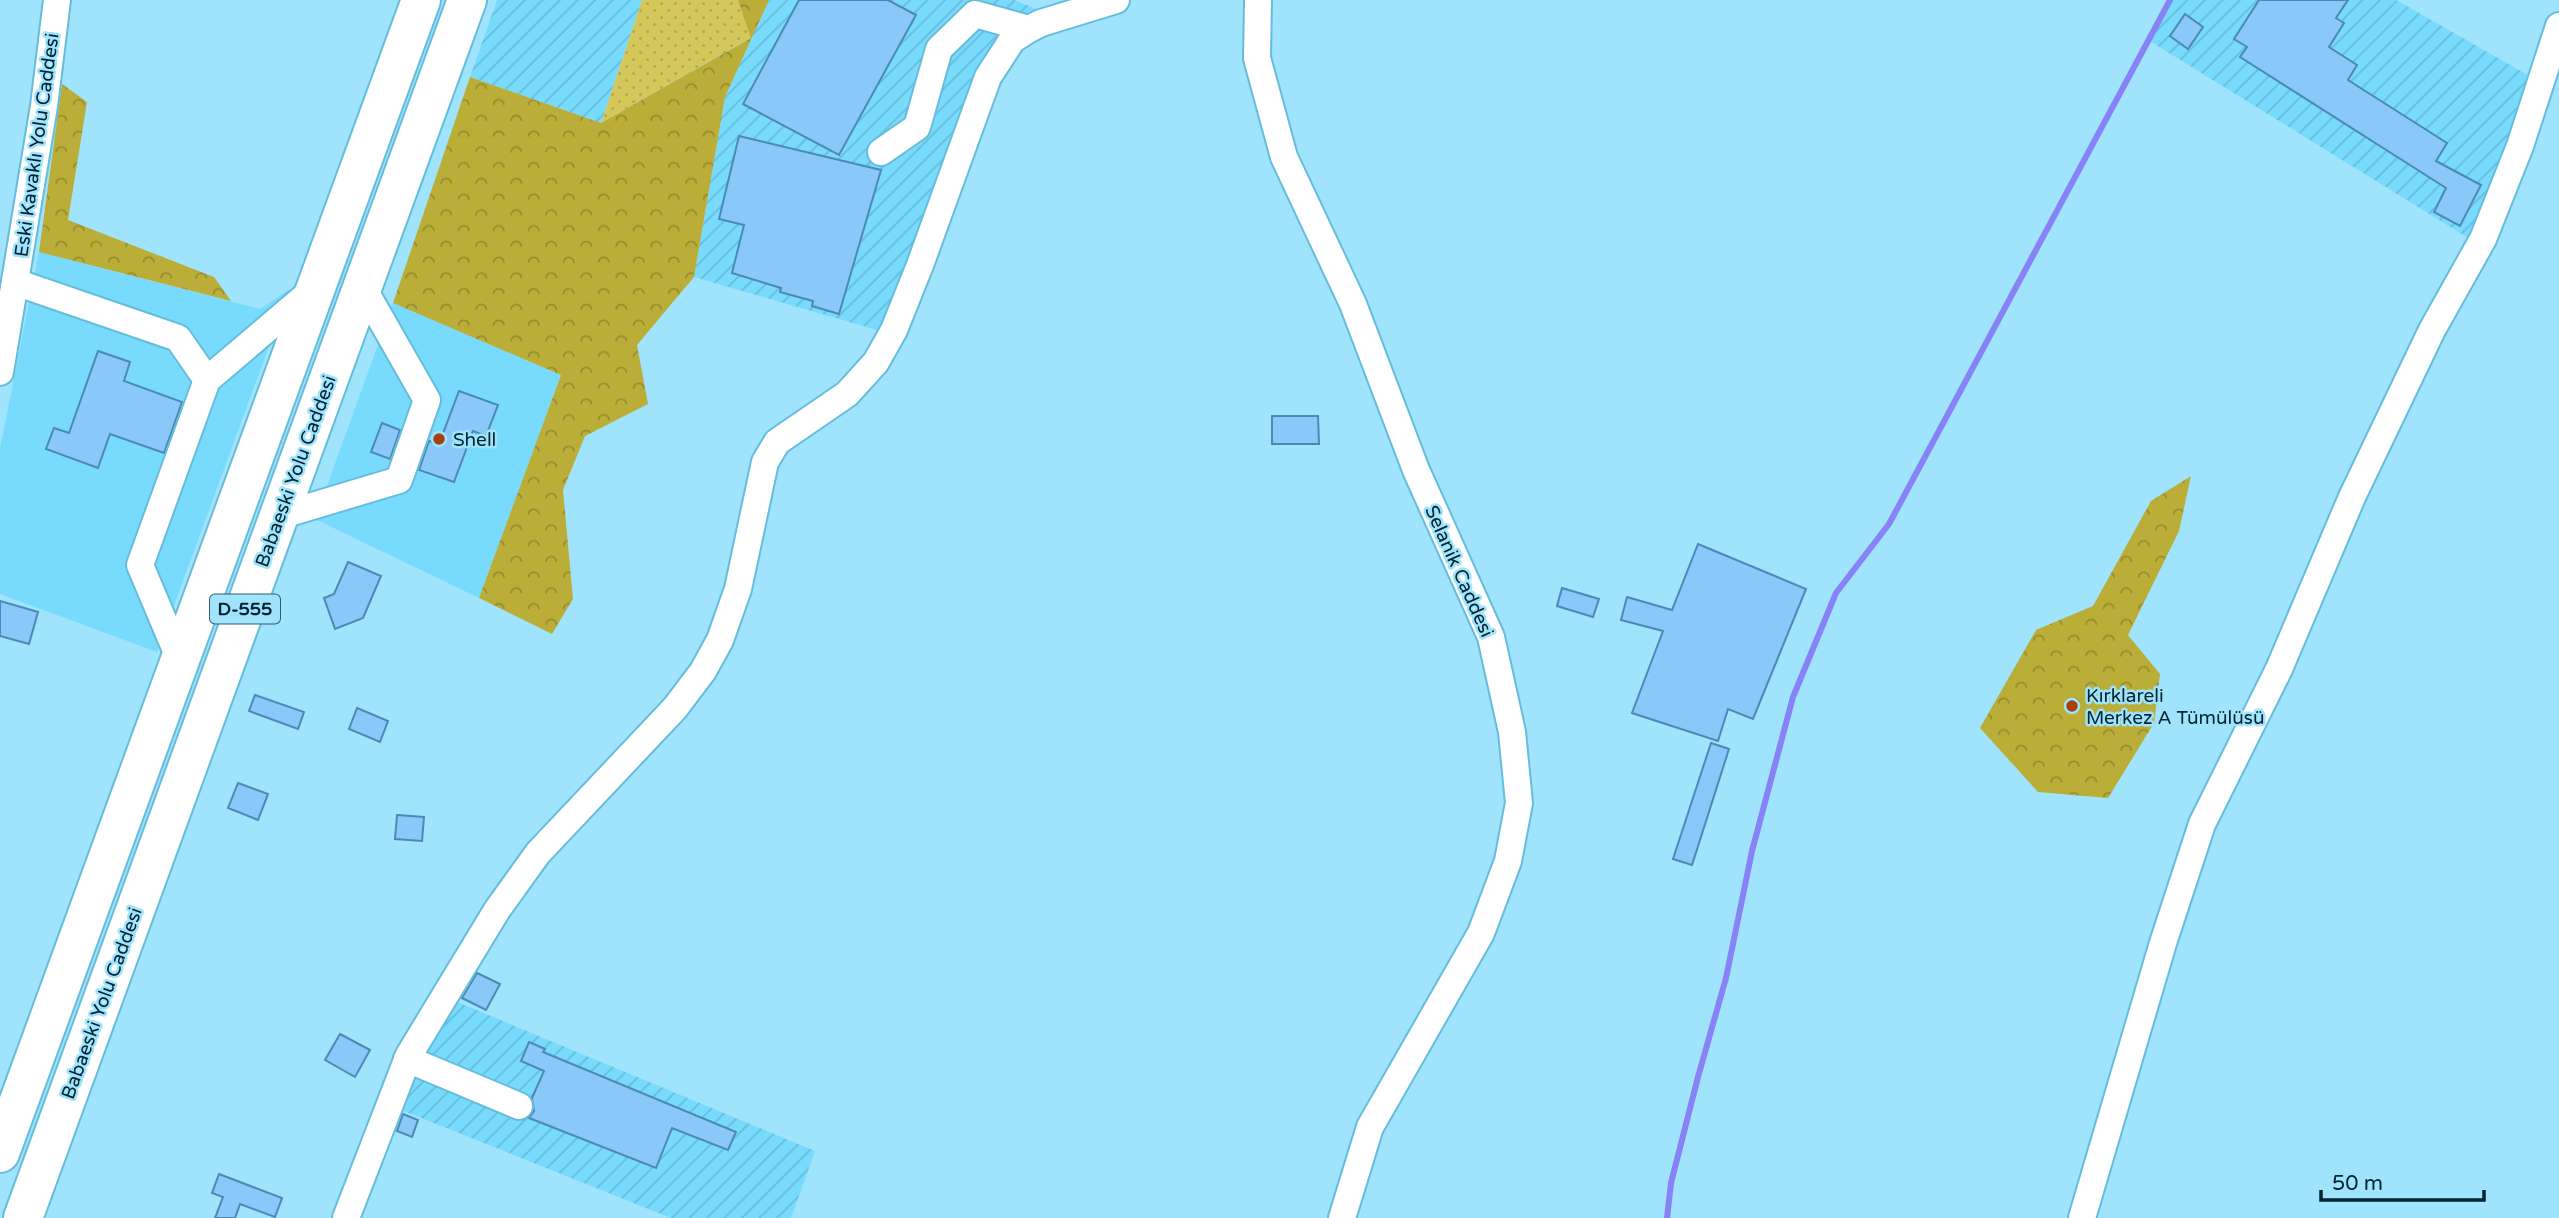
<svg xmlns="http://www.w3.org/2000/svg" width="2559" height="1218" font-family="'Varela Round',sans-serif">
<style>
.built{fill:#78dbfd}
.industrial{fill:url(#industrial-furrows)}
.grass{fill:url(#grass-dots)}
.forest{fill:url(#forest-crowns)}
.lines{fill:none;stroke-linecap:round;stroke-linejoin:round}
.stream{stroke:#8782f6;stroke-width:6}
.building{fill:#89c8f9;stroke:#4b89b7;stroke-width:2}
.minor-casing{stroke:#65bddb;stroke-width:30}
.highway-casing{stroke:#65bddb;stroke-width:42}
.minor{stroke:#fff;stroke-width:26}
.highway{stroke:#fff;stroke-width:38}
.poi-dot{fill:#a5410c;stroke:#a0e3fc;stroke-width:2.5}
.labels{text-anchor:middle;stroke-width:5;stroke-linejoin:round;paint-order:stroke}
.shield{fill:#a0e3fc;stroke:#305d6d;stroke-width:2}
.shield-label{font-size:18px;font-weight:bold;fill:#002430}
.street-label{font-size:19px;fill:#002430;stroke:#a0e3fc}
.poi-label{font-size:19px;fill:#002430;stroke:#a0e3fc;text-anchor:start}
</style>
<defs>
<pattern id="industrial-furrows" width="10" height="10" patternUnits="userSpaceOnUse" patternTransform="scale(1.75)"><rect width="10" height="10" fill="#78dbfd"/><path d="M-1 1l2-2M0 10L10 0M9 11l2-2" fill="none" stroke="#66bcd9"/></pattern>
<pattern id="grass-dots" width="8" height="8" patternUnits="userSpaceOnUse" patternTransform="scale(1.75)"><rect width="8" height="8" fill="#d5c85b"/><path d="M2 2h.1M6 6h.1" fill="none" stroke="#b5ac4f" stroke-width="1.8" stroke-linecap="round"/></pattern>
<pattern id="forest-crowns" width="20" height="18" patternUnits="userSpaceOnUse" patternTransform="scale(1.75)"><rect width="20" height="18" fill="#baad38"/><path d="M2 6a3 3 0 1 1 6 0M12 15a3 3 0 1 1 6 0" fill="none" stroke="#958d30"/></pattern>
</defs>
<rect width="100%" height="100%" fill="#a0e3fc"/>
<g class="built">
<polygon points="39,252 260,309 290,289 157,652 0,594 0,449"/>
<polygon points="393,303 561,375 479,598 315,519"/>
</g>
<g class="industrial">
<polygon points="497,0 642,0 601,123 470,77"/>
<polygon points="769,0 1014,0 1042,11 985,53 884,332 694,277 725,97"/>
<polygon points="2170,0 2396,0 2533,78 2473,241 2148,40"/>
<polygon points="450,999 815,1151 791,1218 671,1218 394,1107"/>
</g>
<polygon class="grass" points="642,0 738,0 752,37 601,123"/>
<g class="forest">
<polygon points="738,0 769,0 725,97 694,277 637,345 648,404 585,436 563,490 573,599 552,634 479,598 561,375 393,303 470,77 601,123 751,38"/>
<polygon points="62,84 87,102 68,220 214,277 231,301 39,252"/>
<polygon points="2191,476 2179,531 2128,635 2160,674 2154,723 2108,798 2038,792 1980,728 2036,630 2093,606 2151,501"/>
</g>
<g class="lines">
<polyline class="stream" points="1667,1218 1671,1183 1698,1077 1726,978 1752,851 1793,697 1836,593 1889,524 2170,0"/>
</g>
<g class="building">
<polygon points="799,0 888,0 916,15 839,155 743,104"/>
<polygon points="2259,0 2348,0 2336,18 2344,23 2329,47 2357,65 2348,80 2447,143 2436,161 2481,185 2460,226 2434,212 2446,188 2240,57 2247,47 2234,39"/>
<polygon points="2185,14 2203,27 2188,49 2170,36"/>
<polygon points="739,136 881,170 839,314 812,306 813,301 780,292 781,288 732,273 744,225 719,219"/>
<polygon points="98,351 130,362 124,381 182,402 164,453 110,434 98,468 46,449 54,428 69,433"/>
<polygon points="459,391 498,405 486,436 473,431 454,482 419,470 429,441 439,444"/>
<polygon points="1272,416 1318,416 1319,444 1272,444"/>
<polygon points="382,423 400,430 390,459 371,452"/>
<polygon points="1698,544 1806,589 1753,719 1728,709 1718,741 1632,713 1663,631 1621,620 1627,597 1672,610"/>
<polygon points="348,562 381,576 363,618 335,629 324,598 334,594"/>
<polygon points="1562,588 1599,599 1593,617 1557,606"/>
<polygon points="0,601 38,612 29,644 0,636"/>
<polygon points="255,695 304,712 298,729 249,711"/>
<polygon points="357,708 388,721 380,742 349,729"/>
<polygon points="1711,743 1729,749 1692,865 1673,859"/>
<polygon points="238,783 268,794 258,820 228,808"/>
<polygon points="397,815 424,817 422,841 395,839"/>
<polygon points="477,973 500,984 486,1010 462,998"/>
<polygon points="340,1034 370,1050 355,1077 325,1060"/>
<polygon points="529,1042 545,1049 543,1052 736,1132 728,1150 672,1128 656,1168 529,1118 534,1111 532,1098 544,1071 521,1061"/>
<polygon points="403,1114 418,1120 412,1137 397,1131"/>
<polygon points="219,1174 282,1198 275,1217 240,1204 235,1218 215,1218 223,1197 212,1193"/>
</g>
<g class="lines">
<defs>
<g id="minor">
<polyline points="1258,0 1257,58 1284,157 1353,304 1416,470 1491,637 1512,732 1519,803 1508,861 1481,933 1370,1127 1342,1218"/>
<polyline points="881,152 917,127 939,49 975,14 1029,29"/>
<polyline points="15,282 178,338 207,380"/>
<polyline points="0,372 44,106 57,0"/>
<polyline points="279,516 399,480 427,400 362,286"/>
<polyline points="180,660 140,565 207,380 314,289"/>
<polyline points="407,1059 519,1106"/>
<polyline points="346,1218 409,1055 497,910 538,853 675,708 703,671 720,640 738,589 765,462 777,442 847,394 876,362 894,330 920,265 988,77 1012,40 1029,29 1041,23 1116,0"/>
<polyline points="2082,1218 2163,943 2202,824 2279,669 2352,497 2432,330 2483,239 2520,146 2559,26"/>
</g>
<g id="highway">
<polyline points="0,1153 421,0"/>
<polyline points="23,1218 467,0"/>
</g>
</defs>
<use href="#minor" class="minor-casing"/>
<use href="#highway" class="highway-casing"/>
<use href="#minor" class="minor"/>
<use href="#highway" class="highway"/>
</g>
<g class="poi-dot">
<circle cx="439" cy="439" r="7"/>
<circle cx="2072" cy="706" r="7"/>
</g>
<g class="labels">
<rect class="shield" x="210" y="594.5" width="70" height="29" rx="5"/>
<g class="shield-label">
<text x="245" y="615">D-555</text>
</g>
<g class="street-label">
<text transform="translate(36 145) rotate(-82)" y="7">Eski Kavaklı Yolu Caddesi</text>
<text transform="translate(295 471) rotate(-70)" y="7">Babaeski Yolu Caddesi</text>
<text transform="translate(1460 571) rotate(66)" y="7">Selanik Caddesi</text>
<text transform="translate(101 1003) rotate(-70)" y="7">Babaeski Yolu Caddesi</text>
</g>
<g class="poi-label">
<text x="453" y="446">Shell</text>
<text x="2086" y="702">Kırklareli<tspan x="2086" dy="22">Merkez A Tümülüsü</tspan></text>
</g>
</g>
<path d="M2321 1190v10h163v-10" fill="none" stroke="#002430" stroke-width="3.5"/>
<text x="2332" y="1190" font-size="21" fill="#002430" stroke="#a0e3fc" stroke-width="5" paint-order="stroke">50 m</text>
</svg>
